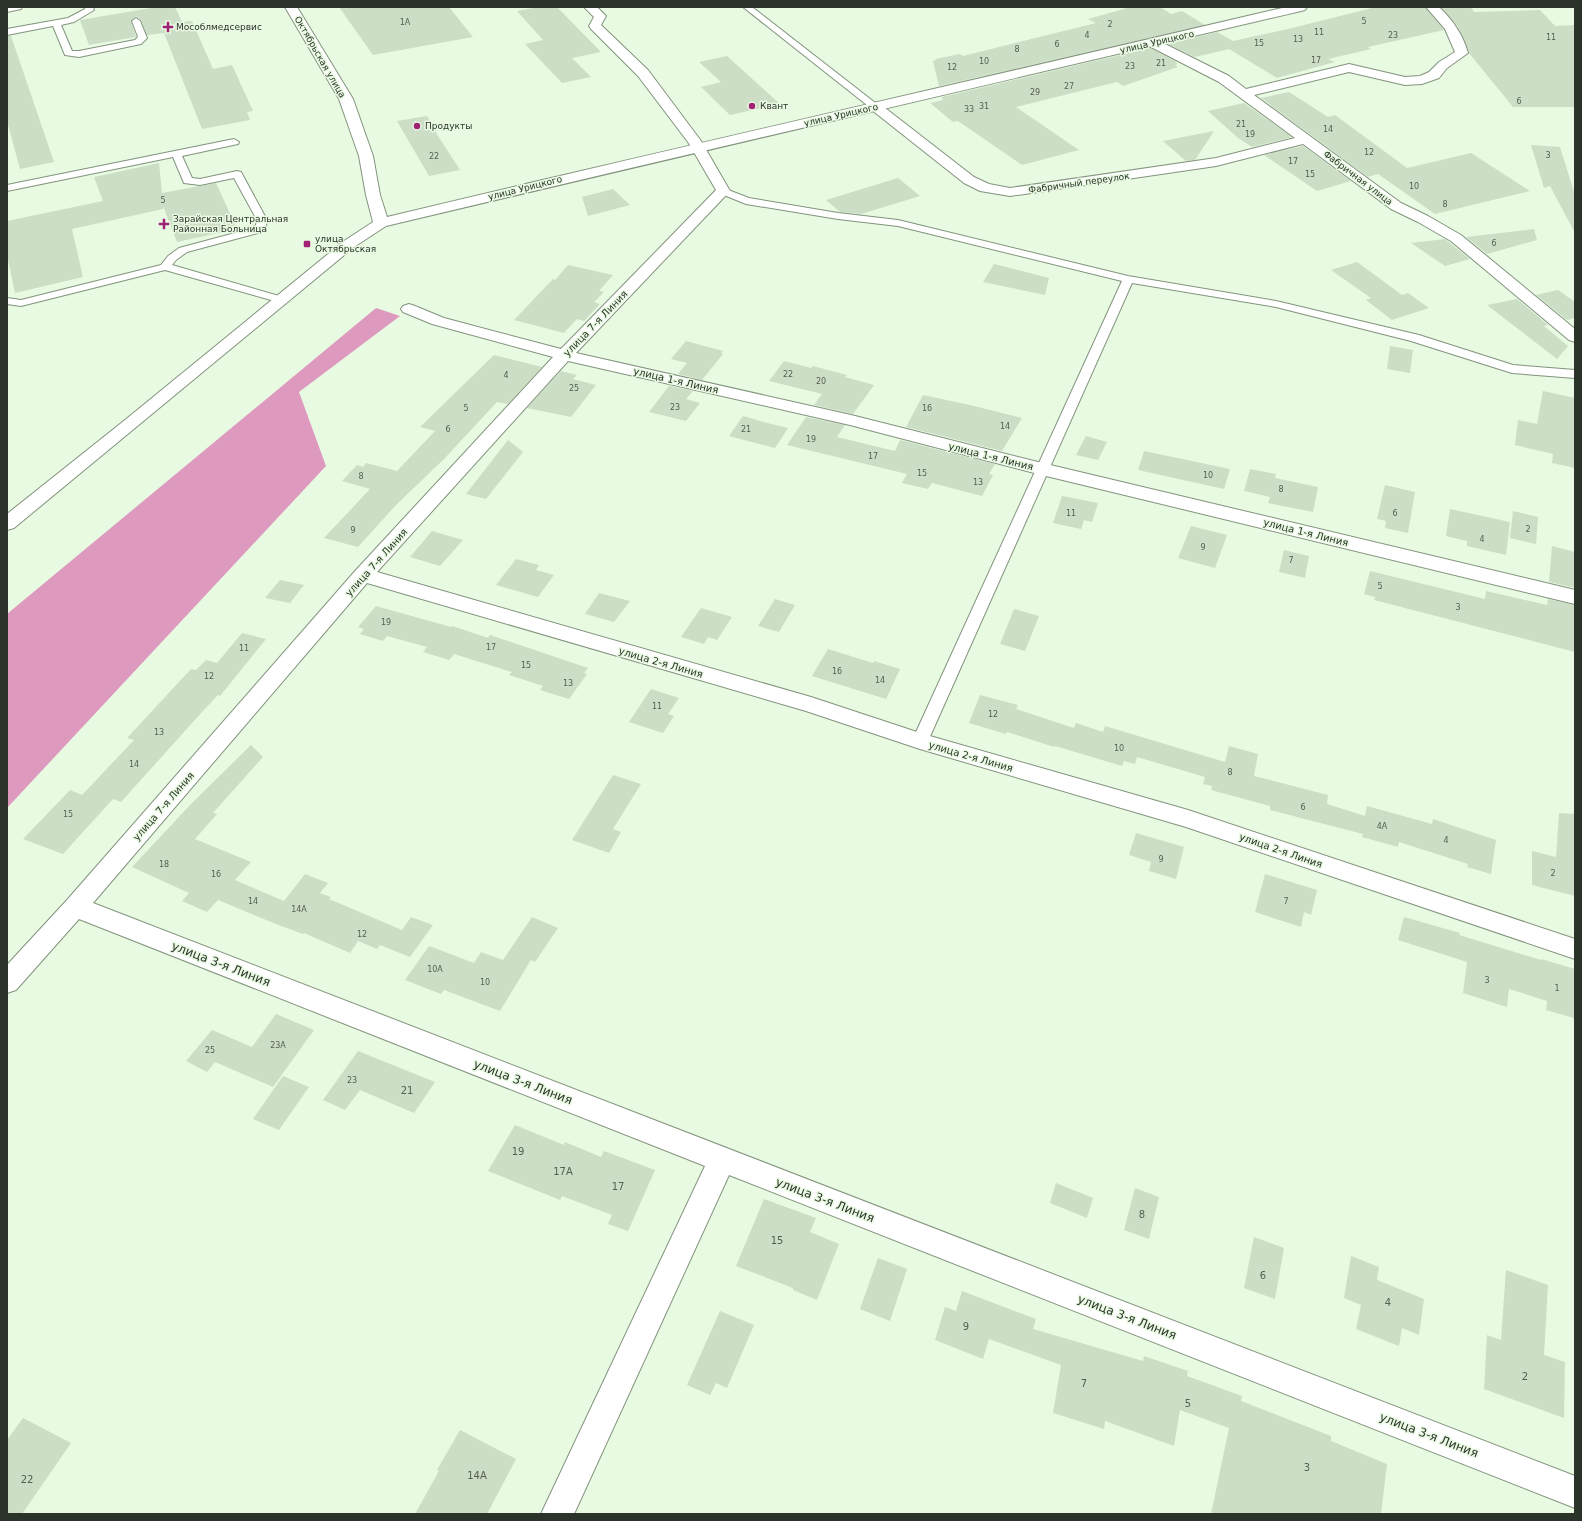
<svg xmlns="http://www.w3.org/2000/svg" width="1582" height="1521" font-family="'DejaVu Sans',sans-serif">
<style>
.forest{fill:#de9abe}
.building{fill:#cddec6}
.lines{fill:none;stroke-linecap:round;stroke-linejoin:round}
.service-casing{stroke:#83937d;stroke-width:2}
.minor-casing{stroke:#83937d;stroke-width:2}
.secondary-casing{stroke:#83937d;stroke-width:2}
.service{fill:#fff;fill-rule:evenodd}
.minor{fill:#fff;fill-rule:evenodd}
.secondary{fill:#fff;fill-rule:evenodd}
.poi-dot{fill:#a12274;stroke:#e8fae2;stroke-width:1.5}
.labels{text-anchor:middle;stroke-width:3;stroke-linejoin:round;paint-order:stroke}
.number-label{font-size:8px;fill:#545e51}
.far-poi-label{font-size:9px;fill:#2c332a;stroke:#e8fae2;text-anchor:start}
.far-street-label{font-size:9px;fill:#2c332a;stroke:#e8fae2}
.street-label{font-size:10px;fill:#2c332a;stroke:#e8fae2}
.near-number-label{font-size:10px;fill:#545e51}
.near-street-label{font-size:12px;fill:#2c332a;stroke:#e8fae2}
</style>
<rect width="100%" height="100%" fill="#e8fae2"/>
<polygon class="forest" points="376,308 400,316 299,392 326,466 7,808 7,614"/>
<g class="building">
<polygon points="157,7 175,7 182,22 192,21 213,69 232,65 253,111 247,112 250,120 202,129 164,33 147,35 141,20 136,16 131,21 136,37 89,45 80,20"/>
<polygon points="339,7 449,7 473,37 373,55"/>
<polygon points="539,7 557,7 601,52 572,58 591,77 562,83 525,44 543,40 517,11"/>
<polygon points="1131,7 1160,7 1171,14 1182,11 1205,25 939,86 933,61 937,60 935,59 960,54 963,56 1096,23 1088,19"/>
<polygon points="1376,7 1425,7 1444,30 1368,47 1371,49 1328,59 1335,62 1277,78 1229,49 1195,57 1168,44 1217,32 1233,41 1288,29"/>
<polygon points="1441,7 1471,7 1474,12 1540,10 1555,26 1575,25 1575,107 1513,107 1469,53 1458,27"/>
<polygon points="7,36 11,36 54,162 20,169 7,121"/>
<polygon points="1150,48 1177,62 1175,62 1178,64 1175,65 1178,67 1123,86 1117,82 1016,107 1079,150 1022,165 958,121 953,122 930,103 943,100 942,97"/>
<polygon points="727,56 780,104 730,115 701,87 721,82 699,62"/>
<polygon points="1289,92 1328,117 1335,115 1407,168 1471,153 1530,191 1435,214 1378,174 1368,177 1261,98"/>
<polygon points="1244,103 1292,137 1252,147 1238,138 1208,111"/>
<polygon points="427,116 438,136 460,170 429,176 397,121"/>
<polygon points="1214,131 1195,160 1186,161 1163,141"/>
<polygon points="1531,145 1560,147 1575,195 1575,233 1550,186 1544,188"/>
<polygon points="1303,146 1351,181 1317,191 1264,155"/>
<polygon points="159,163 162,193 216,183 237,229 177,242 163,206 163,209 72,229 83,277 15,293 7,255 7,221 103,201 94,177"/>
<polygon points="898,178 920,196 861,214 840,212 826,200"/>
<polygon points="613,189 630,205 588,216 582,197"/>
<polygon points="1534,229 1537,240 1487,254 1466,237"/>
<polygon points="1445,239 1470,259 1445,266 1411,243"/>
<polygon points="1357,262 1402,295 1408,293 1429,308 1392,320 1366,300 1371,298 1331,270"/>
<polygon points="994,264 1049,278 1045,295 983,282"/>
<polygon points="568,265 613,275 599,291 604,292 594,302 600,304 584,321 577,319 564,333 514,320 553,279 555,280"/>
<polygon points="1558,290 1575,302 1575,318 1567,320 1536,295"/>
<polygon points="1517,299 1548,325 1544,326 1568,346 1557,359 1487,305"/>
<polygon points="686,341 723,351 721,353 723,354 702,380 678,374 687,363 671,359"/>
<polygon points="1390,346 1413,350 1410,373 1387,369"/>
<polygon points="494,355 542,367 508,404 497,402 444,459 396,505 358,547 324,538 370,489 342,481 357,465 363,467 366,463 397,471 435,431 420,427"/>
<polygon points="784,361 811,368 813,366 847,375 845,377 874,385 853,414 814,405 822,394 769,381"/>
<polygon points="561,371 577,375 573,379 596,385 571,417 527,408"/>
<polygon points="669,386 693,391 686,399 700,403 686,421 649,412"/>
<polygon points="1543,391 1575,398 1575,468 1552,463 1553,454 1515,445 1518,420 1537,424"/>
<polygon points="923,395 970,405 1022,418 1002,451 906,427"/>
<polygon points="743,416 771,424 788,428 775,448 729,436"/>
<polygon points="806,417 845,425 837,437 895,451 900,440 995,464 989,474 993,475 982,496 932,483 928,489 902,483 907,474 787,445"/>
<polygon points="1086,436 1107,442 1098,460 1076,455"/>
<polygon points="508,440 523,452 486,499 466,494"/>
<polygon points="1144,451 1230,469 1224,489 1138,470"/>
<polygon points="1250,469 1276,474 1275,478 1318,487 1313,512 1268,503 1270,497 1244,491"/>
<polygon points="1385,485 1415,492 1408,533 1385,528 1386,521 1377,519"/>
<polygon points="1062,496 1098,503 1092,522 1084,520 1081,529 1053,523"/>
<polygon points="1450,509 1510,522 1506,555 1467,546 1467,541 1446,536"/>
<polygon points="1513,511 1538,517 1536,544 1510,538"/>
<polygon points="1191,526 1227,535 1215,568 1178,558"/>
<polygon points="432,531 463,540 440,566 410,557"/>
<polygon points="1552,546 1575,552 1575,588 1549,582"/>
<polygon points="1284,550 1309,556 1305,578 1279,572"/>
<polygon points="516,559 539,565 536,570 554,575 538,597 496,585"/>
<polygon points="1370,571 1485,599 1486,591 1547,605 1548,599 1575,605 1575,652 1374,600 1375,597 1364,594"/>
<polygon points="280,580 304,585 290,603 265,598"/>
<polygon points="599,593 630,601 614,622 585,614"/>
<polygon points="775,599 795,605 779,632 758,626"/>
<polygon points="376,606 451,627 452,626 488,638 490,635 588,668 584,673 587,674 569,699 540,690 543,686 509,675 512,672 454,654 449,660 423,652 427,647 387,636 383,641 360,634 364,629 358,627"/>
<polygon points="701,608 732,617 717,640 708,637 704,644 681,637"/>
<polygon points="1014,609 1039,616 1025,651 1000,644"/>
<polygon points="242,633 266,639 220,696 218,695 202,712 121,802 113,799 63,854 23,839 70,790 82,795 134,740 127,738 191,669 196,670 206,660 217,663"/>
<polygon points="828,649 873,663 874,661 900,669 886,699 812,676"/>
<polygon points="651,689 679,698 668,714 674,716 663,733 629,722"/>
<polygon points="980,695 1018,705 1016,709 1074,728 1076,723 1103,732 1105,726 1225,762 1229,746 1258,754 1254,776 1328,795 1327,804 1365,816 1367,806 1432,824 1433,819 1496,840 1491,874 1467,867 1468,864 1399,842 1398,847 1362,837 1363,834 1270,810 1270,806 1211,790 1212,786 1203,784 1205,777 1137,757 1135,764 1124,761 1122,766 1055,746 1054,747 1007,732 1006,734 969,723"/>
<polygon points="251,745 263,757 213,813 217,814 195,839 251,862 235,880 284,901 305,874 328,883 320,893 331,897 329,899 402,930 411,917 433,925 410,957 380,945 377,949 358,941 350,953 304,933 303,934 276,924 218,900 207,912 182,901 189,893 132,867 191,804"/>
<polygon points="613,775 641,784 613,829 621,832 609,853 572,840"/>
<polygon points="1559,813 1575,814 1575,896 1532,885 1532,851 1556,857"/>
<polygon points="1136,833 1184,847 1176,879 1149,871 1151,862 1129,855"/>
<polygon points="1265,874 1317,890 1311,915 1304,912 1301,927 1255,912"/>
<polygon points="532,917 558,928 535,962 531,960 500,1011 444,990 441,994 405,980 429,946 474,963 481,952 503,960"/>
<polygon points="1404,917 1460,933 1459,935 1541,960 1541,959 1575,969 1574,1018 1546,1010 1547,1001 1509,989 1507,1007 1463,993 1467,962 1398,940"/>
<polygon points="276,1014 314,1030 273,1087 215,1062 207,1072 186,1061 212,1030 252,1047"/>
<polygon points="358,1051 435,1082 414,1113 360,1090 345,1110 323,1100"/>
<polygon points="283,1076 309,1087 279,1130 253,1119"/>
<polygon points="515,1125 564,1145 565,1142 601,1157 604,1151 655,1170 628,1231 608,1224 612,1215 562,1196 560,1200 488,1171"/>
<polygon points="1056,1183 1093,1198 1087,1218 1050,1203"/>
<polygon points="1135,1188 1159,1197 1149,1239 1124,1230"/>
<polygon points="764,1199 816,1218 810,1232 839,1244 817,1300 793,1290 793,1288 736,1266"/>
<polygon points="1254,1237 1284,1248 1275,1299 1244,1288"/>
<polygon points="1351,1256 1379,1267 1377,1280 1424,1299 1419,1335 1402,1328 1399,1346 1356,1329 1361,1305 1344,1298"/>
<polygon points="878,1258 907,1269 890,1321 860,1309"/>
<polygon points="1506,1270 1548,1285 1544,1355 1565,1362 1564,1418 1484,1389 1487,1335 1501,1340"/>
<polygon points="962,1291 1036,1319 1033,1329 1143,1361 1144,1356 1188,1371 1187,1376 1242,1396 1241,1401 1331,1436 1331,1441 1387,1464 1381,1514 1211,1514 1229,1428 1180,1410 1174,1446 1105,1421 1104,1429 1053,1413 1061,1365 989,1339 983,1359 935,1340 945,1307 956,1311"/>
<polygon points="720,1311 754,1325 727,1388 716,1383 710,1395 687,1385"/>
<polygon points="23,1418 71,1443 22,1514 7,1514 7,1440"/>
<polygon points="460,1430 516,1459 487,1514 415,1514 439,1471 437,1470"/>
</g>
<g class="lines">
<defs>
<g id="service">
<polygon points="7,7 22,7 21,9 7,12"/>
<polygon points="85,7 93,7 94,10 74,22 61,25 72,51 79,51 135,40 138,37 132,21 136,18 140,21 147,38 141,44 79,57 65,55 53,26 7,35 7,29 68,18 85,9"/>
<polygon points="743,7 752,7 878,105 880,107 878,109 872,109"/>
<polygon points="234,139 239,142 238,144 182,156 192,178 200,179 237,171 241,172 267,220 266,226 258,233 187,252 176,260 172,265 286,298 288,300 286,302 278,302 165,270 21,306 7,304 7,298 21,300 161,265 168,256 179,248 250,229 256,225 257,220 234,178 200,185 184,183 173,157 7,191 7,185"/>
<polygon points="723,188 749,198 838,213 898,220 1128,276 1276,301 1419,335 1513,365 1575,370 1575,378 1512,373 1411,341 1276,307 1132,283 928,741 926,745 920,747 914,745 912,741 1122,281 898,226 838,219 746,204 719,193 718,191"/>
</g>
<g id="minor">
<polygon points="584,7 597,7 606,16 601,25 648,70 701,141 730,191 576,353 851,415 1042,463 1575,590 1575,604 1042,475 850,425 568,361 377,572 811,697 923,734 1188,810 1575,939 1575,959 1186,827 920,749 806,711 367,583 93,903 1575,1476 1575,1508 729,1175 574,1514 541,1514 705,1166 79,919 16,990 7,993 7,965 67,900 356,570 553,357 432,324 403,312 401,309 403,306 409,304 415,306 444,318 561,349 716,190 688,142 638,76 591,29 589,26 594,17"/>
<path d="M1426,7H1439C1453,20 1463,35 1468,53L1447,68L1439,78L1422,84L1405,85L1349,72L1254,95L1401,203L1428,216L1461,235L1575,329V342L1569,340L1451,241L1418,222L1391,209L1303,144L1216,166L1010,196L980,191L964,183L868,107L870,104H880L974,177L989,184L1010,188L1216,158L1295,138L1219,82L1149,46L1147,43L1149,40H1157L1229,76L1246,89L1349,64L1405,77L1420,76L1429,72L1439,62L1455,52L1445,29Z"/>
</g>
<path id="secondary" d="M285,7H297L353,99L373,156L380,195L387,217C686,145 986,78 1286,7H1307L1305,10L1301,11C996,83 691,153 386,226L354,247L14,528L7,530V514L125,420L344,241L373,222L366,195L359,156L339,99Z"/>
</defs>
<use href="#service" class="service-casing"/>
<use href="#minor" class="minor-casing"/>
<use href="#secondary" class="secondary-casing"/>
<use href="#service" class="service"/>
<use href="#minor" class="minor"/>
<use href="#secondary" class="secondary"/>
</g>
<g class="poi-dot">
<path d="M166 21h4v4h4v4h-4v4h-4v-4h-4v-4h4z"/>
<circle cx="752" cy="106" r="4"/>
<circle cx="417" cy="126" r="4"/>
<path d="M162 218h4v4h4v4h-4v4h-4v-4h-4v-4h4z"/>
<rect x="303" y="240" width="8" height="8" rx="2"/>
</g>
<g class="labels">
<g class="number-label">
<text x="1364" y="24">5</text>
<text x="405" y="25">1А</text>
<text x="1110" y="27">2</text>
<text x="1319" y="35">11</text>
<text x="1087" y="38">4</text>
<text x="1393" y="38">23</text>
<text x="1551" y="40">11</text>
<text x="1298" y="42">13</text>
<text x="1259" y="46">15</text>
<text x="1057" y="47">6</text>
<text x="1017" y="52">8</text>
<text x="1316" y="63">17</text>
<text x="984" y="64">10</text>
<text x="1161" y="66">21</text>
<text x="1130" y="69">23</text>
<text x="952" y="70">12</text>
<text x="1069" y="89">27</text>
<text x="1035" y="95">29</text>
<text x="1519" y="104">6</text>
<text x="984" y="109">31</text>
<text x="969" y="112">33</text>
<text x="1241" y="127">21</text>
<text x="1328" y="132">14</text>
<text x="1250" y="137">19</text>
<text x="1369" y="155">12</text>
<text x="1548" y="158">3</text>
<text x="434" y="159">22</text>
<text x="1293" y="164">17</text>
<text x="1310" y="177">15</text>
<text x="1414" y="189">10</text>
<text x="163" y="203">5</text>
<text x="1445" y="207">8</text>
<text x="1494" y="246">6</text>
<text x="788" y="377">22</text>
<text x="506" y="378">4</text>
<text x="821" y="384">20</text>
<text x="574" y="391">25</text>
<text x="675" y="410">23</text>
<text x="466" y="411">5</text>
<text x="927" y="411">16</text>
<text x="1005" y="429">14</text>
<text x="448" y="432">6</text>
<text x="746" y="432">21</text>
<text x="811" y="442">19</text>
<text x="873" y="459">17</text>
<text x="922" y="476">15</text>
<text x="1208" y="478">10</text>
<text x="361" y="479">8</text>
<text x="978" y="485">13</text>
<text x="1281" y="492">8</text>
<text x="1071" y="516">11</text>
<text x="1395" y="516">6</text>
<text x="1528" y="532">2</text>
<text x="353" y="533">9</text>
<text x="1482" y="542">4</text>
<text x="1203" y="550">9</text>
<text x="1291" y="563">7</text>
<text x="1380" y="589">5</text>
<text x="1458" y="610">3</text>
<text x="386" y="625">19</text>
<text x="491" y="650">17</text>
<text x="244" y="651">11</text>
<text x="526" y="668">15</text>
<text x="837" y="674">16</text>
<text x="209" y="679">12</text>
<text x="880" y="683">14</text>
<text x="568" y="686">13</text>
<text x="657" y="709">11</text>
<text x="993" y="717">12</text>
<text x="159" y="735">13</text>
<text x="1119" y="751">10</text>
<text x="134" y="767">14</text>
<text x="1230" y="775">8</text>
<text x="1303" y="810">6</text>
<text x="68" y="817">15</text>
<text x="1382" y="829">4А</text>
<text x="1446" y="843">4</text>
<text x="1161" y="862">9</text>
<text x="164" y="867">18</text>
<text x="1553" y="876">2</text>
<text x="216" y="877">16</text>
<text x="253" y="904">14</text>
<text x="1286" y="904">7</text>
<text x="299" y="912">14А</text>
<text x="362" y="937">12</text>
<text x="435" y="972">10А</text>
<text x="1487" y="983">3</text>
<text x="485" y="985">10</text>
<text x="1557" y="991">1</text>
<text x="278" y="1048">23А</text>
<text x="210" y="1053">25</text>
<text x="352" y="1083">23</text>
</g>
<g class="far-poi-label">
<text x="176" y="30">Мособлмедсервис</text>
<text x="760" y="109">Квант</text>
<text x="425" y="129">Продукты</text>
<text x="173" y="222">Зарайская Центральная<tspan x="173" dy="10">Районная Больница</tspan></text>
<text x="315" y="242">улица<tspan x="315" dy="10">Октябрьская</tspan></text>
</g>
<g class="far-street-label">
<text transform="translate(1157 42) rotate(-13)" y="3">улица Урицкого</text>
<text transform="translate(320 57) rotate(60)" y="3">Октябрьская улица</text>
<text transform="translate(841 115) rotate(-13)" y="3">улица Урицкого</text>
<text transform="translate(1358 178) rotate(37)" y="3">Фабричная улица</text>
<text transform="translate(1079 183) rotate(-8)" y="3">Фабричный переулок</text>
<text transform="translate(525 188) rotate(-14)" y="3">улица Урицкого</text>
</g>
<g class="street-label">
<text transform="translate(595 323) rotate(-46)" y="4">улица 7-я Линия</text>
<text transform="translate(676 380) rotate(13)" y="4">улица 1-я Линия</text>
<text transform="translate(991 456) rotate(14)" y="4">улица 1-я Линия</text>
<text transform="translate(1306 532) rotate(14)" y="4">улица 1-я Линия</text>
<text transform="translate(376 562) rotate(-48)" y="4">улица 7-я Линия</text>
<text transform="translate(661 662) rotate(16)" y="4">улица 2-я Линия</text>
<text transform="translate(971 756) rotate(16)" y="4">улица 2-я Линия</text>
<text transform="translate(163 806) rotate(-49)" y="4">улица 7-я Линия</text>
<text transform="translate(1281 850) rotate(19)" y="4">улица 2-я Линия</text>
</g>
<g class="near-number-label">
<text x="407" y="1094">21</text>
<text x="518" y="1155">19</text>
<text x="563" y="1175">17А</text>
<text x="618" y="1190">17</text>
<text x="1142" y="1218">8</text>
<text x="777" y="1244">15</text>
<text x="1263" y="1279">6</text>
<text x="1388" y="1306">4</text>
<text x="966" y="1330">9</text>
<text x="1525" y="1380">2</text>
<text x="1084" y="1387">7</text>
<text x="1188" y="1407">5</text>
<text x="1307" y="1471">3</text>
<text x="477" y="1479">14А</text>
<text x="27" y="1483">22</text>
</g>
<g class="near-street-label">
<text transform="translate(221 964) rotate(21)" y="4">улица 3-я Линия</text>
<text transform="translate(523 1082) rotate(21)" y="4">улица 3-я Линия</text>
<text transform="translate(825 1200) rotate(21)" y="4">улица 3-я Линия</text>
<text transform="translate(1127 1317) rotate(21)" y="4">улица 3-я Линия</text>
<text transform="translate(1429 1435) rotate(21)" y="4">улица 3-я Линия</text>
</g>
</g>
<rect width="1582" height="1521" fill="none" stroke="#2c332a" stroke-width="16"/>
</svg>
